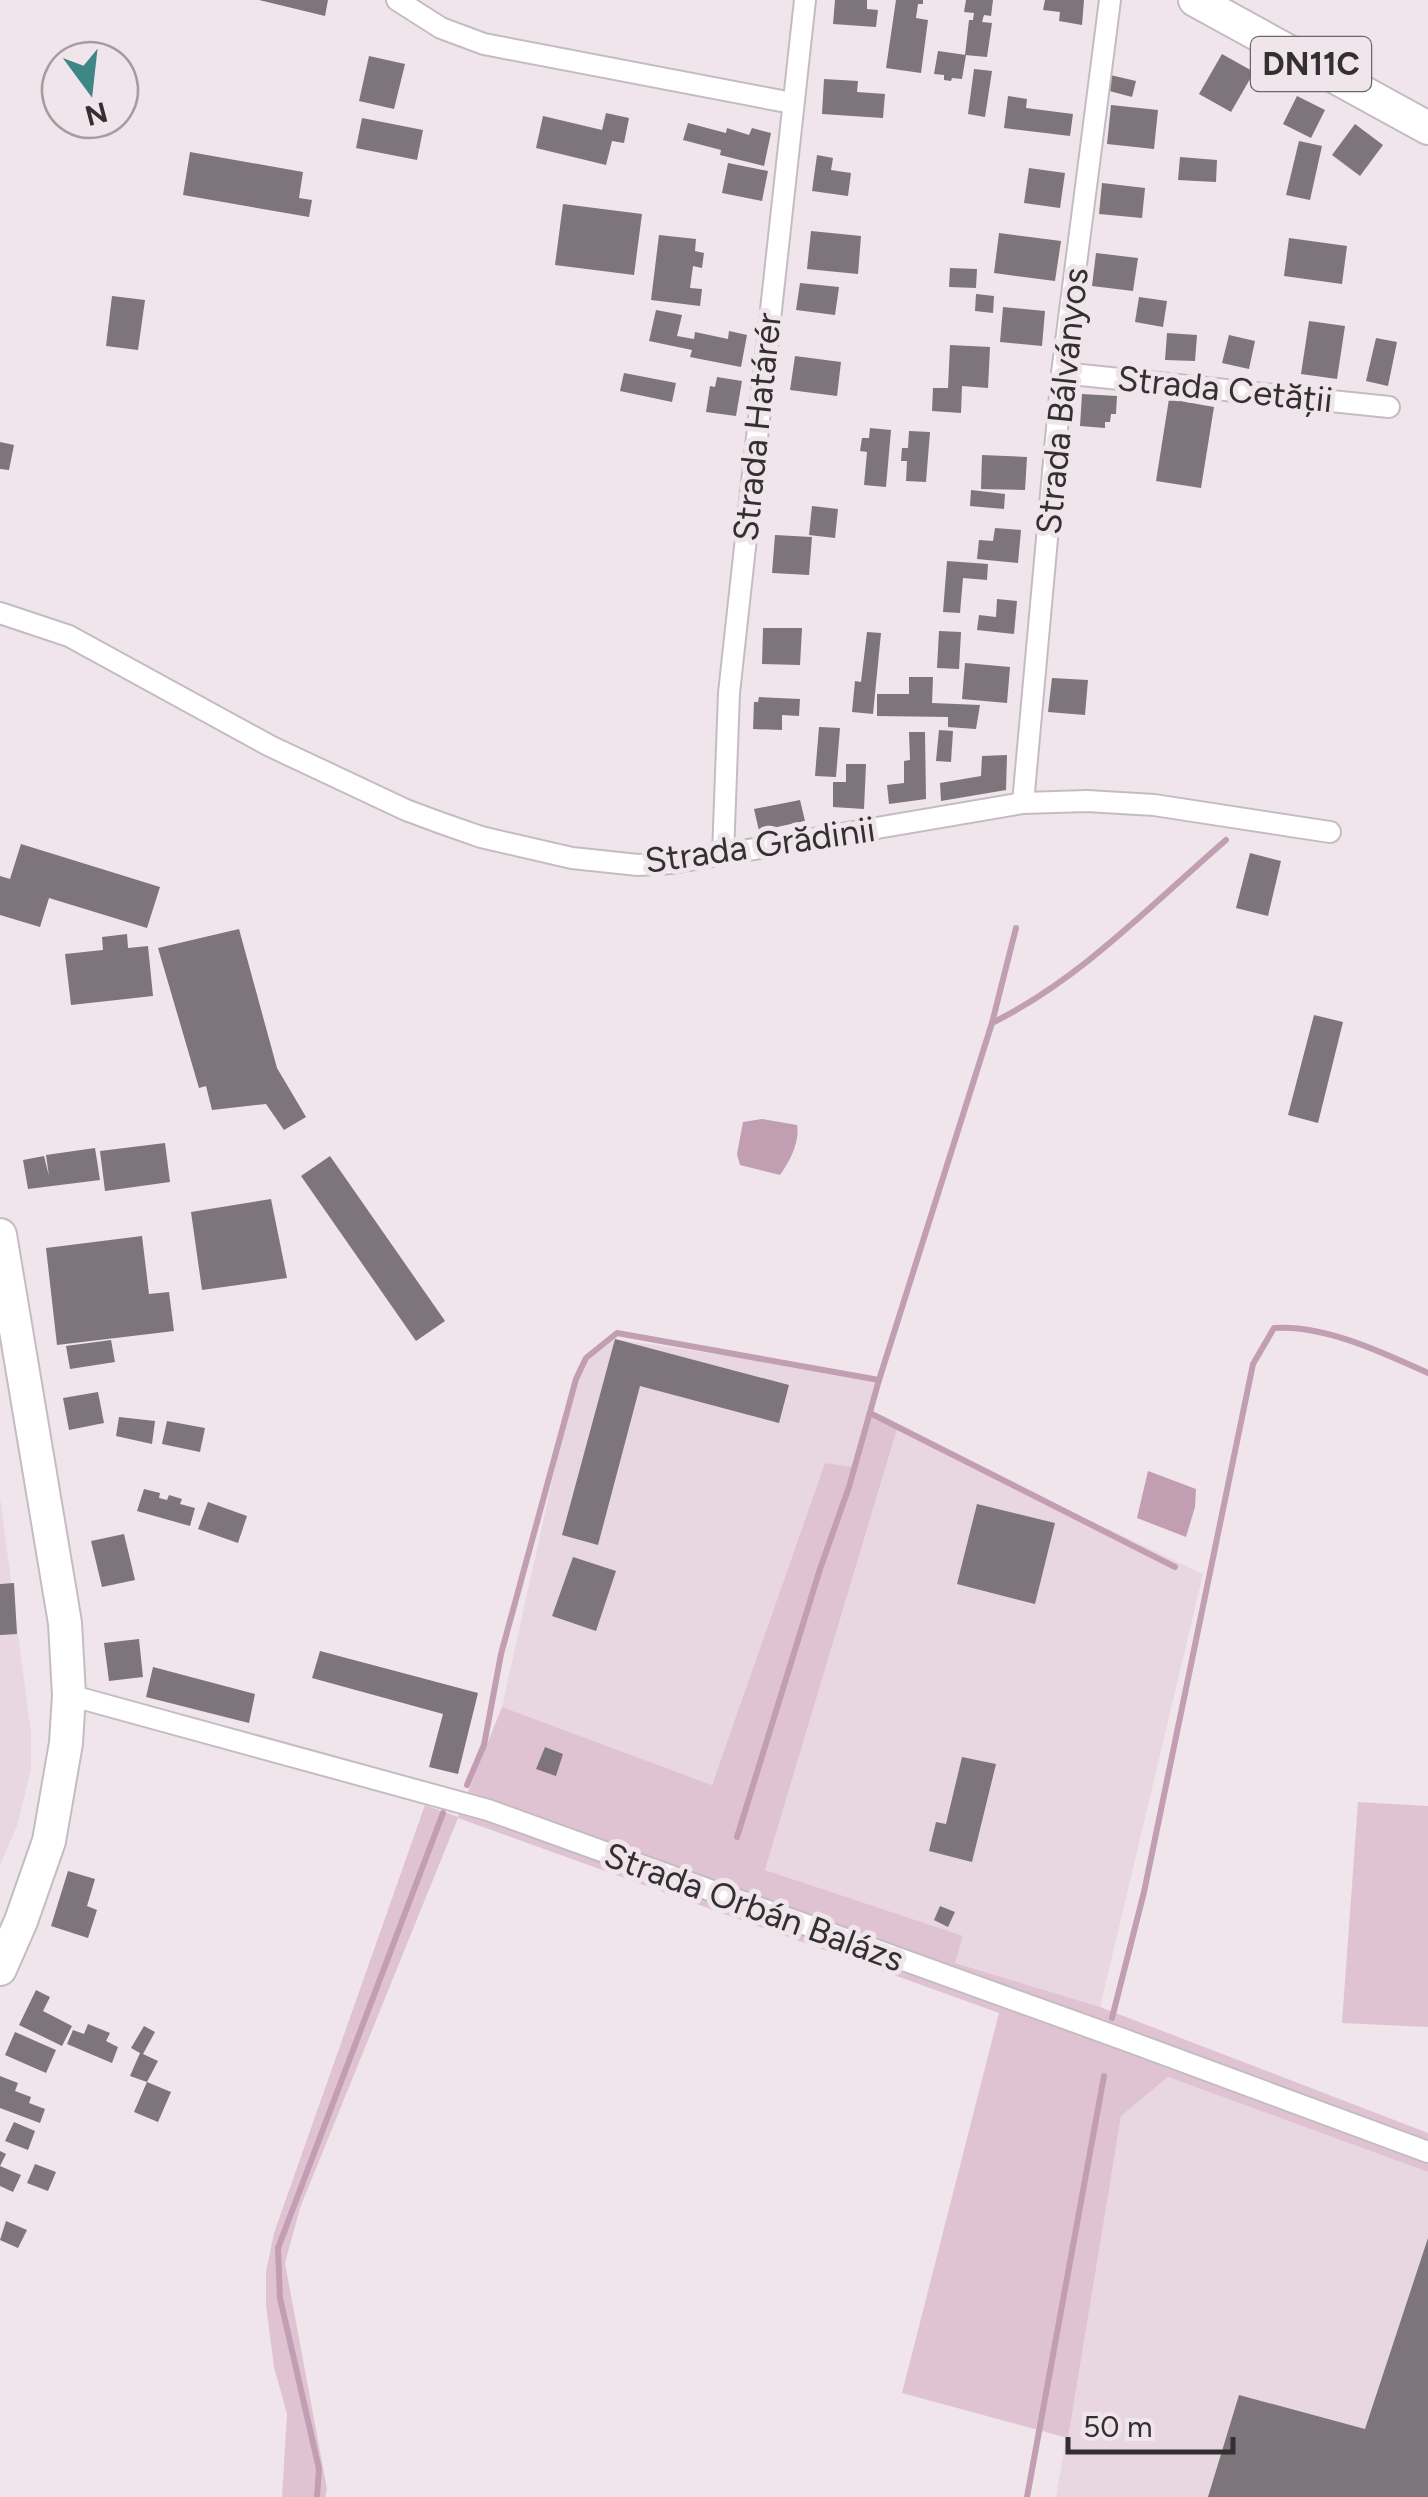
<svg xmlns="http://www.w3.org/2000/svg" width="1428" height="2497" font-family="Figtree,sans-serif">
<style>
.built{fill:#e8d7e0}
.green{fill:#e0c3d2}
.water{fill:#c19eb1}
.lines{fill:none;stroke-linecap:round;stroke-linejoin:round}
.stream{stroke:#c19eb1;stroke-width:6}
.building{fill:#7d7579}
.street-casing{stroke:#c5bcc1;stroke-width:24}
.primary-casing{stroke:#c5bcc1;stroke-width:36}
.street{stroke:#fff;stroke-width:20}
.primary{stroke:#fff;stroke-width:32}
.labels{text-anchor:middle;stroke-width:10;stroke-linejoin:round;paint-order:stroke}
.shield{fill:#efe5ea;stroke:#6c6669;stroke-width:2.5}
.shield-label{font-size:32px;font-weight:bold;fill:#343032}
.street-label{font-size:35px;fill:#343032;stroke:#efe5ea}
</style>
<rect width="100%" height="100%" fill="#efe5ea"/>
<g class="built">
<polygon points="615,1339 877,1379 854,1467 825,1463 712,1785 502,1707 577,1369"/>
<polygon points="897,1429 1203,1574 1100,2007 955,1963 962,1937 765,1870"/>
<polygon points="0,1497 31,1733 31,1769 17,1826 0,1865"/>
<polygon points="1168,2077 1428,2172 1428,2497 1056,2497 1121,2115"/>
</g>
<g class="green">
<polygon points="867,1415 897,1429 765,1870 963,1936 955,1963 1100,2007 1428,2133 1428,2172 1168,2077 1121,2116 1068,2438 902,2393 999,2013 458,1818 300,2208 285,2263 327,2489 325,2497 282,2497 287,2414 274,2367 266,2305 266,2272 274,2233 425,1805 458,1817 502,1707 712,1785 825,1463 854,1467"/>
<polygon points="1358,1802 1428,1806 1428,2027 1342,2023"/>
</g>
<g class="water">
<path d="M762,1119L797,1125C800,1142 790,1161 780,1175L740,1165L737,1154L743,1122Z"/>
<polygon points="1148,1471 1196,1489 1195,1507 1186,1537 1137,1518"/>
</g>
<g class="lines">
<g class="stream">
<path d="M992,1023C1081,979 1152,904 1226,840"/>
<polyline points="870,1413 1175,1567"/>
<polyline points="467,1785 484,1745 501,1654 576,1379 586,1358 617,1333 879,1380 992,1023 1016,928"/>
<polyline points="737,1837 820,1569 849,1487 879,1380"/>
<path d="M1112,2018L1144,1892L1253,1364L1274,1328C1323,1324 1384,1353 1428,1373"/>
<polyline points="317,2497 319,2469 280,2298 278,2248 443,1813"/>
<polyline points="1027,2497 1104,2076"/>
</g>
</g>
<g class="building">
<polygon points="259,0 328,0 325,16"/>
<polygon points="835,0 867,0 867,9 878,10 876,27 833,24"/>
<polygon points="896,0 923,0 923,4 918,4 916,18 928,20 921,73 886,68"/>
<polygon points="966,0 993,0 991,16 984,15 982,22 992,23 987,57 965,55 969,20 973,20 974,13 964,12"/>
<polygon points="1045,0 1084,0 1082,25 1059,21 1060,12 1043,10"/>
<polygon points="938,51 966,55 962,79 952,78 951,81 944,80 944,75 934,74"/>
<polygon points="1222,54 1254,72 1231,112 1199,94"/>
<polygon points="369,56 405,64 394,109 359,101"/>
<polygon points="974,69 992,71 985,117 968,114"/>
<polygon points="1106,74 1136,81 1132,97 1102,89"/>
<polygon points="824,79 858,81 857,92 885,94 883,118 822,114"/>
<polygon points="1008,96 1027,99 1026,108 1073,114 1070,136 1004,128"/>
<polygon points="1297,96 1325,110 1311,138 1283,124"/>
<polygon points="1111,105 1158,110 1154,149 1107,144"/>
<polygon points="606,113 629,118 624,143 612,141 606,165 536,148 543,116 602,130"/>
<polygon points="362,118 423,130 417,160 356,148"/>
<polygon points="688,123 726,133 727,128 749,135 752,128 771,133 764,166 720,155 721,150 683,140"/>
<polygon points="1355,124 1383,145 1360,176 1332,155"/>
<polygon points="1299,141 1322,146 1310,200 1286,195"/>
<polygon points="190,152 303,172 299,198 312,200 309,217 183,195"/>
<polygon points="817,155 833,158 831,170 851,173 848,196 812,191"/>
<polygon points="1180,157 1217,160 1216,182 1178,180"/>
<polygon points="728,163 768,171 762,201 722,193"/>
<polygon points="1029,168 1065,173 1060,208 1024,203"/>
<polygon points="1102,183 1145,188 1142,218 1099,214"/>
<polygon points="563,204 642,214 634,275 555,265"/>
<polygon points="811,231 861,236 858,274 807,269"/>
<polygon points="999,233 1061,241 1055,281 994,273"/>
<polygon points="659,235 696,239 695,251 704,253 702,268 693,266 690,288 702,289 700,306 651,300"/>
<polygon points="1289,238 1347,246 1342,284 1284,276"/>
<polygon points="1096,253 1138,258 1133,291 1092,286"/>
<polygon points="950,268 977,269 976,288 949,287"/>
<polygon points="800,283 839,287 835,315 796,310"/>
<polygon points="976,294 994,296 993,313 975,311"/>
<polygon points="112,296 145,300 138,350 106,346"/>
<polygon points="1139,297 1167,301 1163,327 1135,322"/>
<polygon points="1003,307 1045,311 1042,346 1000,342"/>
<polygon points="656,310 682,315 677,336 694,339 695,332 728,339 729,331 747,335 741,367 690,357 692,350 649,341"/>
<polygon points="1309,321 1345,326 1337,379 1301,374"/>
<polygon points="1167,333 1197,335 1195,361 1165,360"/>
<polygon points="1229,335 1255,341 1249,369 1222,363"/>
<polygon points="1376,338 1397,342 1388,386 1366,381"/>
<polygon points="950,345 990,347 988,388 962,386 961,413 932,411 933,388 948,388"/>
<polygon points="795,356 841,362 837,396 790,390"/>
<polygon points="624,373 676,383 672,402 620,391"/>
<polygon points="717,377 742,381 736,416 706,412 710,386 715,387"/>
<polygon points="1082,394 1117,396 1116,414 1111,414 1110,422 1105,422 1105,428 1080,426"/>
<polygon points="1169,399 1214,407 1201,488 1156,481"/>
<polygon points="870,428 891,430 886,487 864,485 867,452 860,451 862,438 869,438"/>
<polygon points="909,431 930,432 926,482 906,481 907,461 901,461 902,448 908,448"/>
<polygon points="0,442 14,445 9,470 0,469"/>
<polygon points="982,455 1027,457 1025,490 981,489"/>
<polygon points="971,490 1005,494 1004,509 970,506"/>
<polygon points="812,506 838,509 835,538 809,535"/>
<polygon points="995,528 1021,530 1018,563 977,559 979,540 993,541"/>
<polygon points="775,535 812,537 809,575 772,573"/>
<polygon points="947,561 988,564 987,580 963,578 960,613 943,612"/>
<polygon points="997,599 1017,601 1014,634 977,630 979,615 996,617"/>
<polygon points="763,628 802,628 800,665 762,664"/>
<polygon points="939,631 961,632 959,669 937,668"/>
<polygon points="867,632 881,633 873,714 852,712 855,681 861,682"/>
<polygon points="965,663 1010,667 1007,703 962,699"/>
<polygon points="909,677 933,677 932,703 980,705 976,729 948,727 948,717 877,716 877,694 909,694"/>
<polygon points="1052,678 1088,680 1085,715 1048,712"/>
<polygon points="759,697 800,699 799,716 782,715 782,730 753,729 754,702 758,702"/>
<polygon points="819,727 840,728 836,777 815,776"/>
<polygon points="939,730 953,731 951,762 936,761"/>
<polygon points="909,732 925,732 926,799 889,804 887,785 904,783 904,761 910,760"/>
<polygon points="1007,755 1006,790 941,801 940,783 981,776 982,756"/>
<polygon points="846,764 866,764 864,809 833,807 833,782 846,782"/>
<polygon points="800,800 805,821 759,831 754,809"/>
<polygon points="21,844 160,887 147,928 49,898 40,927 0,915 0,876 10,879"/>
<polygon points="1250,853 1281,861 1268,916 1236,908"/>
<polygon points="239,929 277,1068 306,1117 284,1130 266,1104 212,1110 206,1086 199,1088 158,948"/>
<polygon points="127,934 128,948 148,946 153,996 71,1005 65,954 103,950 102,937"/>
<polygon points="1314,1015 1343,1022 1318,1123 1288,1115"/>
<polygon points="165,1143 170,1182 105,1191 100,1151"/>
<polygon points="95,1148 100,1180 28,1189 23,1160 44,1156 49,1176 46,1155"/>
<polygon points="330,1156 445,1321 416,1341 301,1176"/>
<polygon points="271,1199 287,1278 202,1290 191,1212"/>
<polygon points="142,1236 149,1294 169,1292 174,1331 57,1345 46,1248"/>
<polygon points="615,1339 789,1385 779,1423 640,1386 598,1545 562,1535"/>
<polygon points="111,1340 115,1362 70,1369 66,1346"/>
<polygon points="98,1392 104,1423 69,1430 63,1398"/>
<polygon points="119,1417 155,1421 152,1444 116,1436"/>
<polygon points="167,1421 205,1428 200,1452 162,1444"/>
<polygon points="144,1489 160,1493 159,1498 167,1500 169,1495 182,1499 180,1504 195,1508 190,1526 137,1511"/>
<polygon points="208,1502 247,1516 238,1543 198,1529"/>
<polygon points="977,1504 1055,1523 1035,1604 957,1584"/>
<polygon points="124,1534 135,1580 102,1587 91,1541"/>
<polygon points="573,1557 616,1571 596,1631 552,1616"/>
<polygon points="14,1583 17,1634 0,1635 0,1584"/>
<polygon points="139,1639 143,1677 109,1681 104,1643"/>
<polygon points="320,1651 478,1693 458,1774 429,1767 443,1714 312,1678"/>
<polygon points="153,1667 255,1694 249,1723 146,1697"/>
<polygon points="545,1747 563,1754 556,1776 536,1769"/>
<polygon points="962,1757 996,1764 972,1862 929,1851 936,1822 946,1824"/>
<polygon points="68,1871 95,1879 87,1906 97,1910 88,1938 51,1926"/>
<polygon points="940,1906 955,1912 948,1927 934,1920"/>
<polygon points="36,1990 50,1997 43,2011 72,2026 62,2046 19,2025"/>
<polygon points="88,2024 110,2033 106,2041 118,2047 112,2063 67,2044 73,2030 84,2034"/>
<polygon points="144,2026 155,2032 143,2054 158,2061 147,2082 171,2092 158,2122 134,2112 147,2082 130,2076 140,2053 131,2048"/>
<polygon points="15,2032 56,2050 46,2073 5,2055"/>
<polygon points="0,2076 18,2083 15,2091 31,2097 29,2103 45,2109 40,2123 0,2108"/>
<polygon points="14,2122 35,2131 28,2150 5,2141"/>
<polygon points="0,2151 6,2154 0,2166 21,2175 13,2192 0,2186"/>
<polygon points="35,2164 56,2172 48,2191 27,2183"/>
<polygon points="6,2221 27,2230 18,2248 0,2240"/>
<polygon points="1428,2238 1428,2497 1208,2497 1239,2395 1365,2429"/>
</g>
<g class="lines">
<defs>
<g id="street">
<polyline points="397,0 441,28 484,44 792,103"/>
<polyline points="1062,373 1389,407"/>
<polyline points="0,613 69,636 270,746 406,810 441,823 481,837 572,858 638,865 672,863 1023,803 1087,801 1154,805 1330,832"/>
<polyline points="1023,803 1062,373 1110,0"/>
<polyline points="723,855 729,693 805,0"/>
<polyline points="69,1695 488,1810 1128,2041 1428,2152"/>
</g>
<g id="primary">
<polyline points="1195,0 1428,128"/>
<polyline points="0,1235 65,1623 69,1695 66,1743 49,1841 21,1921 0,1969"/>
</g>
</defs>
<use href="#street" class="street-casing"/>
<use href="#primary" class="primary-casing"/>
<use href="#street" class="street"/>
<use href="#primary" class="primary"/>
</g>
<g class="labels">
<rect class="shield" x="1251" y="37" width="120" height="54" rx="8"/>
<g class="shield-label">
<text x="1311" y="75">DN11C</text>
</g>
<g class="street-label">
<text transform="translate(1225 389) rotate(6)" y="12">Strada Cetății</text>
<text transform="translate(1062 401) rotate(-84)" y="12">Strada Bálványos</text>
<text transform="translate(757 427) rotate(-84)" y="12">Strada Határér</text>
<text transform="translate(760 845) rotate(-8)" y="12">Strada Grădinii</text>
<text transform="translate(754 1907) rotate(20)" y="12">Strada Orbán Balázs</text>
</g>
</g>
<g transform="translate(90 90) rotate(165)"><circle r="48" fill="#efe5ea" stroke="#a49da0" stroke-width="2.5"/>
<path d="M0-8L18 38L0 25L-18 38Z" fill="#3e8786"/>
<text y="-15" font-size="28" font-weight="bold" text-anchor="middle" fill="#343032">N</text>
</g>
<path d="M1068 2437v15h165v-15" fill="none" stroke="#343032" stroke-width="5"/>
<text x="1083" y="2437" font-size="30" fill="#343032" stroke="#efe5ea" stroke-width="8" paint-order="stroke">50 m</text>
</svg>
